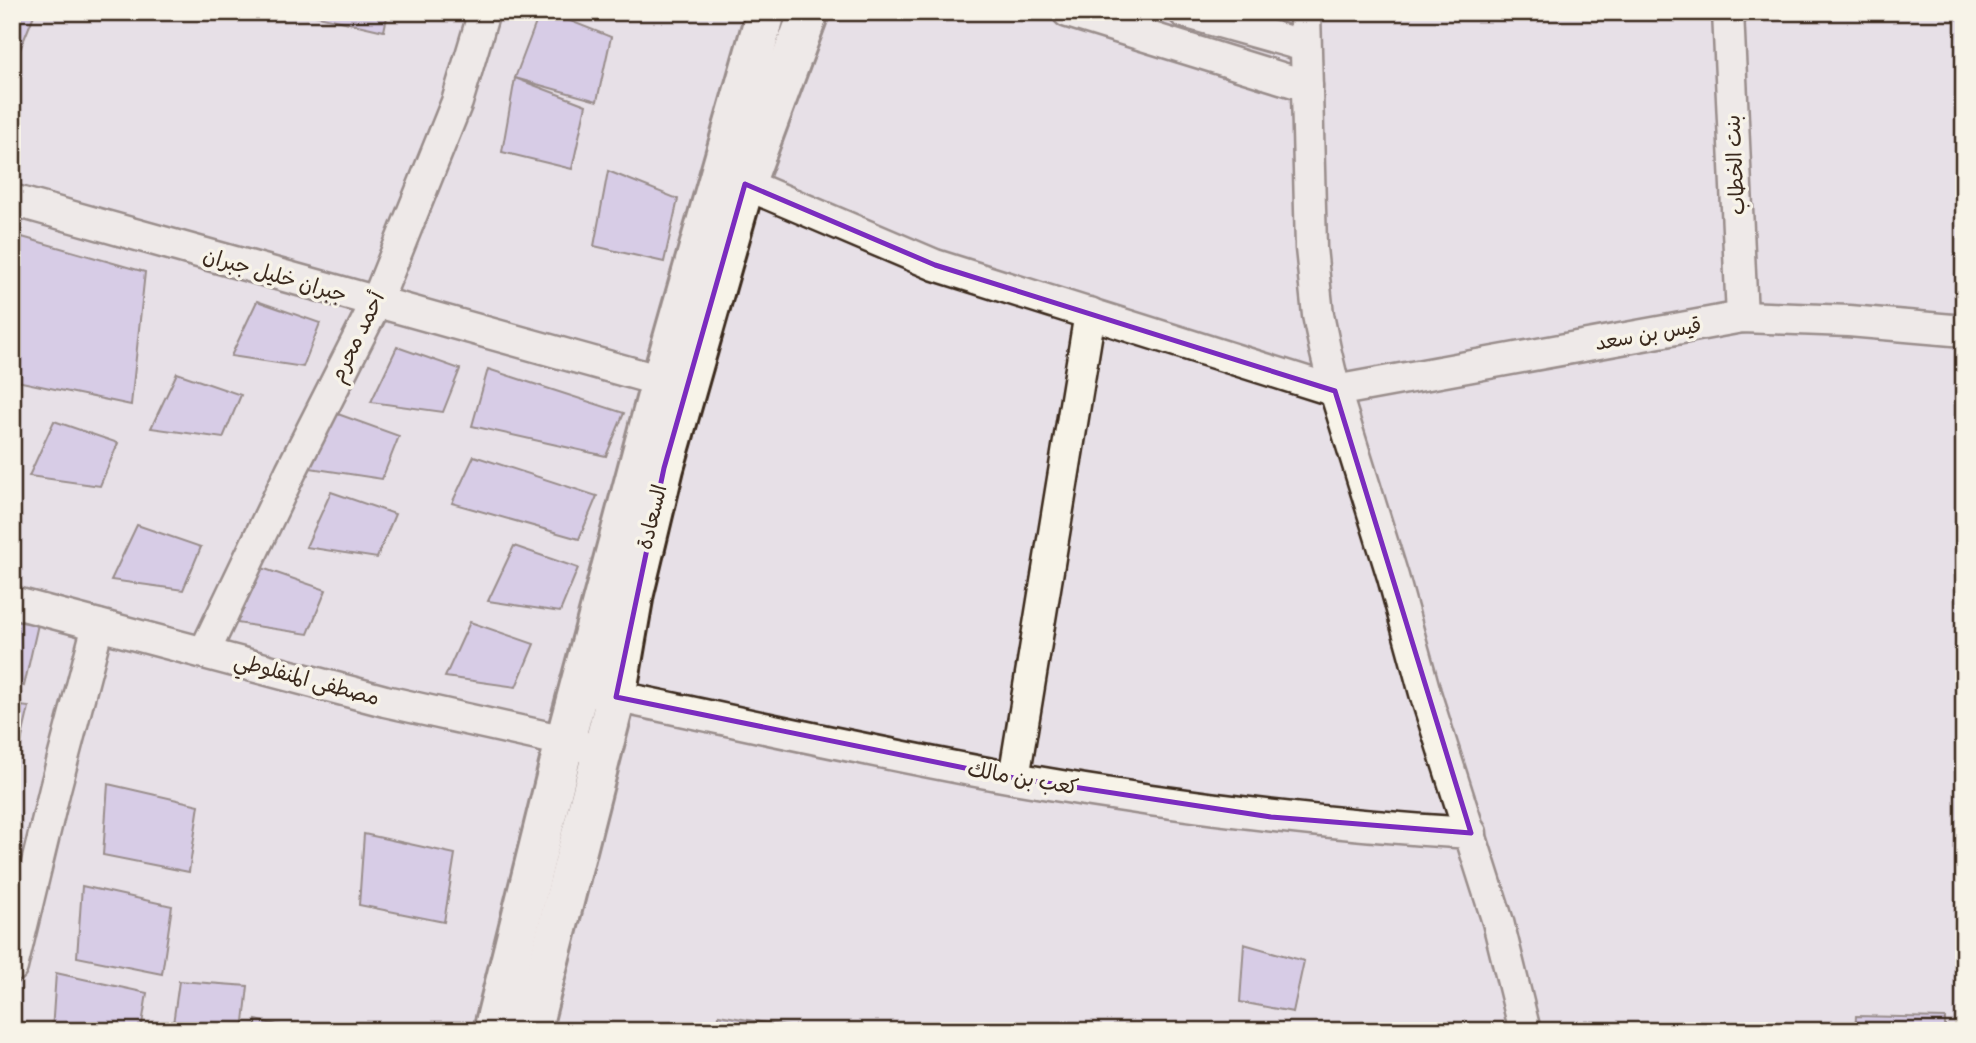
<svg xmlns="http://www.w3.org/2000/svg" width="1976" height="1043" font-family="'Patrick Hand','Playpen Sans Arabic',sans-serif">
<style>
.building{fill:#c3b4e5;stroke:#3b2a1e;stroke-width:2}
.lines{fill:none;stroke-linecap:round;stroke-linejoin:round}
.street-casing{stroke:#3b2a1e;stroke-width:35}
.secondary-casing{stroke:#3b2a1e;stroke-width:44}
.street{stroke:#f7f3e8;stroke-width:30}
.secondary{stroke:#f7f3e8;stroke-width:38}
.marked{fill:none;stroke:#7b2cbf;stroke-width:5;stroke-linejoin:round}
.labels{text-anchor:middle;stroke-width:7;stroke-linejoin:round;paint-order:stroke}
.street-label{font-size:21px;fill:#3b2a1e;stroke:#f7f3e8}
</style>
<rect width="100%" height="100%" fill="#e7e0e7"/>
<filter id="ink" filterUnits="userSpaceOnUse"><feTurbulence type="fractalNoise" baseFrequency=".0143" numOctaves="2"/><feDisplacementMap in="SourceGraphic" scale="14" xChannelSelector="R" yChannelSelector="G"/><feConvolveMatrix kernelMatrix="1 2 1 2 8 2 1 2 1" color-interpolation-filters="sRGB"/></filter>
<g filter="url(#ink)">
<g class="building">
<polygon points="12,12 26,12 34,15 12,69"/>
<polygon points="211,12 284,12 284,19"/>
<polygon points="314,12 388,12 384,31 314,15"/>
<polygon points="540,12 548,12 611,37 597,101 515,78"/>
<polygon points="515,78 586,105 572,169 502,152"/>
<polygon points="608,171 678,199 664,262 594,246"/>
<polygon points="15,235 145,272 131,405 12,380 12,241"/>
<polygon points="257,301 320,323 303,367 231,356"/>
<polygon points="397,347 460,369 443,412 371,402"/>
<polygon points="488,369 624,413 606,456 472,426"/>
<polygon points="177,373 241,395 223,438 151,428"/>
<polygon points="335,413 399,436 382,479 310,468"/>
<polygon points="54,421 118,443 100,486 29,476"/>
<polygon points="474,456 597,496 579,539 452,503"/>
<polygon points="331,492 395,514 377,558 306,547"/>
<polygon points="137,525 201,547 183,590 111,580"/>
<polygon points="514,546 578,568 560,612 488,601"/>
<polygon points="262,568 326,590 308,634 237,623"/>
<polygon points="12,621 38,624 24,686 12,681"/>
<polygon points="470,622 534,644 516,687 445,677"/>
<polygon points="12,705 29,707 15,768 12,767"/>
<polygon points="108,784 199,805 189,872 103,855"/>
<polygon points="364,834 455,854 444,922 359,905"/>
<polygon points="82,886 172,906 162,974 77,957"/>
<polygon points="1244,944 1304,961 1293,1012 1240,1002"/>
<polygon points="56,973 147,993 141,1031 52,1031"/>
<polygon points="179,981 248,986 243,1031 172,1031"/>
<polygon points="719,1015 801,1029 718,1031"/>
<polygon points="1856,1016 1945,1018 1945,1031 1855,1031"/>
<polygon points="256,1020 303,1031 256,1031"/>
</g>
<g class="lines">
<defs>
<g id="street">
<polyline points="1068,12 1307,86"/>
<polyline points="1184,12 1305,46"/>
<polyline points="1305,12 1311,248 1318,315 1325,349 1335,391 1393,577 1425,693 1498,922 1525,1031"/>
<polyline points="1728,12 1742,317"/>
<polyline points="745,184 935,265 1335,391 1742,317 1849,321 1964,331"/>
<polyline points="12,200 661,381"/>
<polyline points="12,602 385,701 565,741 585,747"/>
<polyline points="205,651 291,471 376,303 457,102 484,12"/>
<path d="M595,692C735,721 874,753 1014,778C1166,805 1318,824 1471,833"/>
<polyline points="1014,778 1090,313"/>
<polyline points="12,967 55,789 98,625"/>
</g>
<g id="secondary">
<polyline points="493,1031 565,741 661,381 766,12"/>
<polyline points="531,1031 616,697 634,593 664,468 745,184 809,12"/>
</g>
</defs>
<use href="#street" class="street-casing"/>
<use href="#secondary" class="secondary-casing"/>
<use href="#street" class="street"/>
<use href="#secondary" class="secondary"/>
</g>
</g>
<path d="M0 0H1976V1043H0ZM745,184L935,265L1335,391L1471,833L1271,817L1014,778L616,697L664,468Z" fill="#e7e0e7" fill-opacity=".55" fill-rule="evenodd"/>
<path class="marked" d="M745,184L935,265L1335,391L1471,833L1271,817L1014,778L616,697L664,468Z"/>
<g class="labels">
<g class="street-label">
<text transform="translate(1735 165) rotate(-93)" y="7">بنت الخطاب</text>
<text transform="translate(275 275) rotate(16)" y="7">جبران خليل جبران</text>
<text transform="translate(1648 334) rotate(-10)" y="7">قيس بن سعد</text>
<text transform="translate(357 337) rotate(-64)" y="7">أحمد محرم</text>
<text transform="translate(652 517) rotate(-76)" y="7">السعادة</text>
<text transform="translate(307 679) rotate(15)" y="7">مصطفى المنفلوطي</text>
<text transform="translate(1023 778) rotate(10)" y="7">كعب بن مالك</text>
</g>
</g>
<rect width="1976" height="1043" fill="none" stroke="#f7f3e8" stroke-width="42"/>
<rect x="21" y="21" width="1934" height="1001" fill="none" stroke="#3b2a1e" stroke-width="2.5" filter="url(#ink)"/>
</svg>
